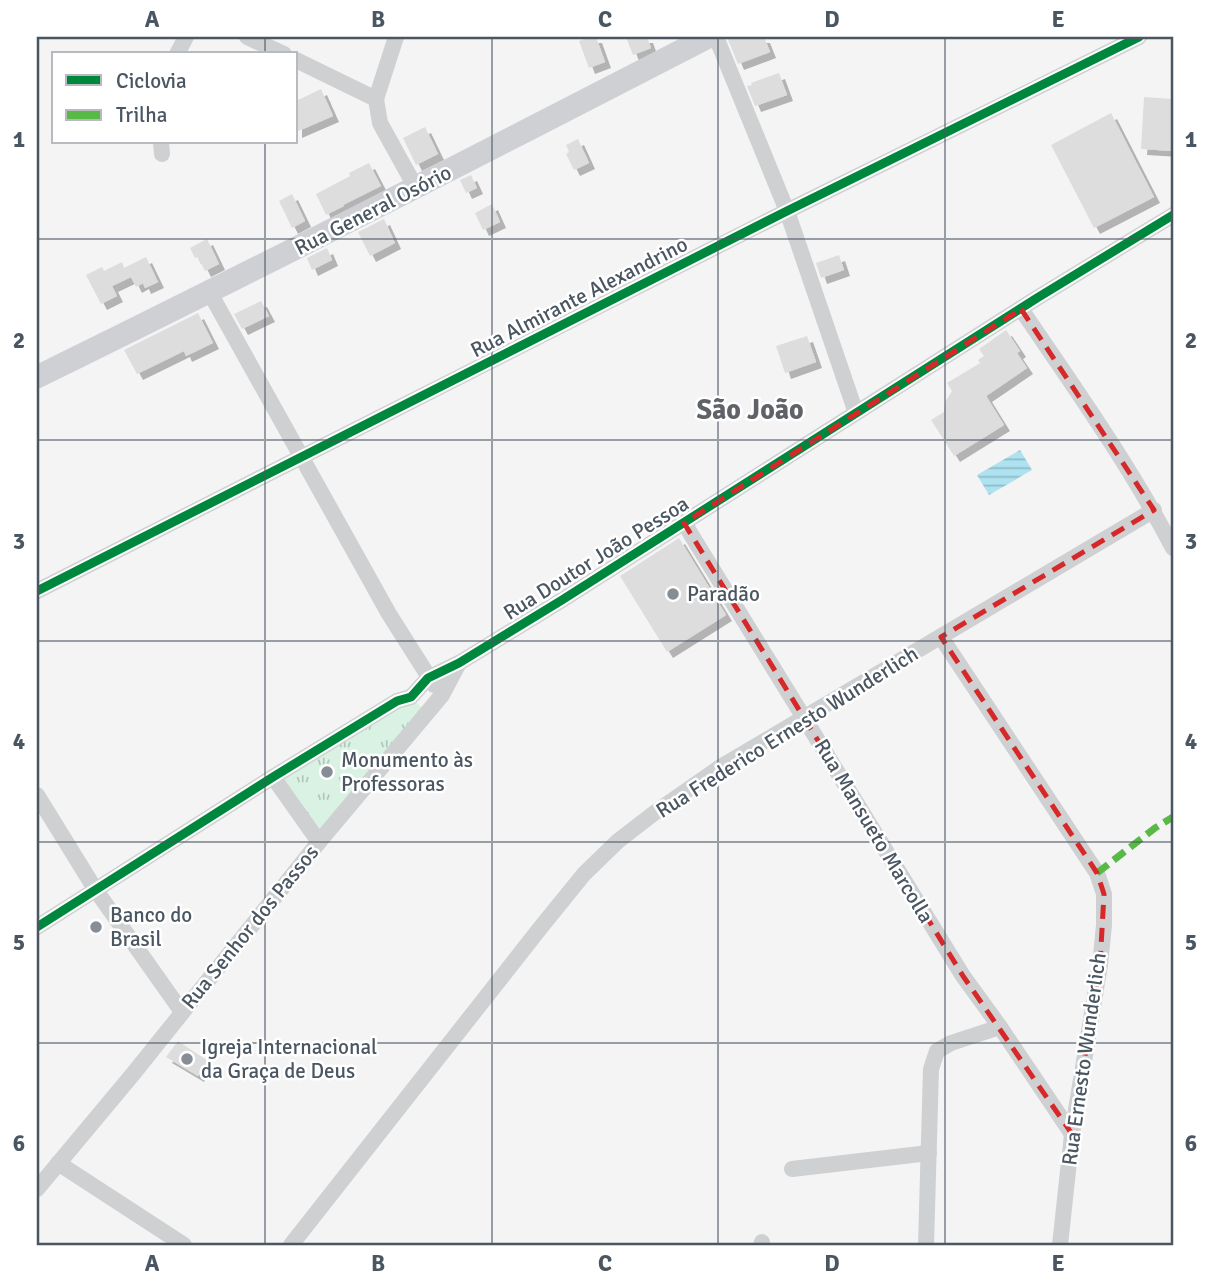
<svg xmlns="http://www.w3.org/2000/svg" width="1210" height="1282" font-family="Signika,sans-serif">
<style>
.park{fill:url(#park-tufts)}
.water{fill:url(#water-rules)}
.building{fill:#ddddde;filter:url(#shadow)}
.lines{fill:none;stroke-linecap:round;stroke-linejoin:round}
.street{stroke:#ced0d2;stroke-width:16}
.secondary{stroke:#ced0d4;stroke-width:23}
.quiet{stroke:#58b947;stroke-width:7;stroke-dasharray:14 7;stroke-linecap:butt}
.cycleway-casing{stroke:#fff;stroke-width:13}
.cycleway{stroke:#00873e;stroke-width:9}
.marked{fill:none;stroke:#d62828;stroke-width:5;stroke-dasharray:14 9;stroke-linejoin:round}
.grid{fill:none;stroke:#4a5661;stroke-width:2;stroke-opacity:0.55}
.poi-dot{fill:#868d94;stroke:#fff;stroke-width:2.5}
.labels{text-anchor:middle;stroke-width:5;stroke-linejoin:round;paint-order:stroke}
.street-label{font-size:21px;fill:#4a5661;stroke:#fff}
.poi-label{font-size:21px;fill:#4a5661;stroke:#fff;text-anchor:start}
.district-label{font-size:28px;font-weight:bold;fill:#5f6368;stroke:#fff}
.neatline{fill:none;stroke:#4a5661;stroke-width:2.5}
.grid-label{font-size:23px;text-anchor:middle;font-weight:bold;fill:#4a5661}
</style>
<defs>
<pattern id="park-tufts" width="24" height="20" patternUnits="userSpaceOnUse" patternTransform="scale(1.75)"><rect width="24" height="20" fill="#d9f2e3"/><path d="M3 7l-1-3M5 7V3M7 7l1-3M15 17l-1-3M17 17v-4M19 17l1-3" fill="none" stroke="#b2c7bb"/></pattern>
<pattern id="water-rules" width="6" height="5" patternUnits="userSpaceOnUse" patternTransform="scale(1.75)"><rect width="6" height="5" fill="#aee2f0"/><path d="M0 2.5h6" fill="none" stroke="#90bac6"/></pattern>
<filter id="shadow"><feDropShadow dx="6" dy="6" stdDeviation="0" flood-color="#0004"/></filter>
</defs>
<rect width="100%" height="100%" fill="#f4f4f4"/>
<polygon class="park" points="411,698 427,712 319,841 274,777"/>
<polygon class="water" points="1020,450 1032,470 989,495 977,475"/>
<g class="building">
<polygon points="590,37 596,37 605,62 589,68 579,41"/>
<polygon points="626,37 647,37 651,48 633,55"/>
<polygon points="727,37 764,37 770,52 738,64"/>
<polygon points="779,73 787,95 755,106 747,86 752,85 751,83"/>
<polygon points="321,89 333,116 296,132 296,101"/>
<polygon points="1144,97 1173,99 1173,151 1141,149"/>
<polygon points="1111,113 1154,197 1094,228 1051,145"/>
<polygon points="425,127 438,154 416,165 403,138"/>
<polygon points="578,139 589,163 574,170 566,154 569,152 566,145"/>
<polygon points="369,163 381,186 343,205 344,206 326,215 316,194 350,176 349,173"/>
<polygon points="471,175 477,188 466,193 460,180"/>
<polygon points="292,194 305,221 292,228 279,201"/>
<polygon points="492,204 500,222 483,230 475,213"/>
<polygon points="384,219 395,243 370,256 358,232"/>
<polygon points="207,239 219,264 205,271 198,257 195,258 190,248"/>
<polygon points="327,248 332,260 312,270 307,258"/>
<polygon points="839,255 844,270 821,278 816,263"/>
<polygon points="146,257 158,282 145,288 143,283 136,287 131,277 112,286 117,296 101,304 86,275 102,267 104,271 122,262 124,268"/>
<polygon points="261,301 269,316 242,329 234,314"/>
<polygon points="198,313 213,343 186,356 184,351 137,374 124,350"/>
<polygon points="1006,330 1020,351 1017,353 1027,368 986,396 1004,425 954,456 931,420 944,412 945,402 952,391 947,383 980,363 978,360 984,356 979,349"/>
<polygon points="807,336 816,362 785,373 776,346"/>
<polygon points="679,538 726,615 667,652 620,576"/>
<polygon points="178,1041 208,1061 198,1076 166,1057"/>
</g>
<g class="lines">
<g class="street">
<polyline points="247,37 284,54"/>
<polyline points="716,37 787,211 856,413"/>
<polyline points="177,54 186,37"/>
<polyline points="296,60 376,99 380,123 416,188"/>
<polyline points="376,99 396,37"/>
<polyline points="161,142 162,154"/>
<polyline points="210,293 389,614 434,685"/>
<path d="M1021,309C1074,387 1129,464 1173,548"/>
<polyline points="684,523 963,976 1000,1027 1072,1134"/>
<polyline points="37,591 787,211 1139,37"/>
<polyline points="941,637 1097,873 1104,894 1104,925 1100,965 1072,1134 1060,1245"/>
<polyline points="273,777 319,842"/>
<polyline points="37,795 95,889 182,1012"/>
<polyline points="37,927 273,777 397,701 411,697 428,678 459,663 562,600 1037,298 1173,215"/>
<polyline points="58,1163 184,1245"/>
<polyline points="792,1169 929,1153"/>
<polyline points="37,1189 133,1074 319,842 442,695 459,663"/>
<polyline points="291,1245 541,927 584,874 618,841 653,814 719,768 1154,510"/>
<polyline points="761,1245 762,1242"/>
<polyline points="926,1245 931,1069 937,1051 951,1043 1000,1027"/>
</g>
<path class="secondary" d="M37,377C262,267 485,152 708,37"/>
<polyline class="quiet" points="1097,873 1155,828 1173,817"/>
<defs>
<g id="cycleway">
<polyline points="37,591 787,211 1139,37"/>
<polyline points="37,927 273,777 397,701 411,697 428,678 459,663 562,600 1037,298 1173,215"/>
</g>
</defs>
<use href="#cycleway" class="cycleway-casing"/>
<use href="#cycleway" class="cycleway"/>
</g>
<path class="marked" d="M1021,309L1154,510L941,637L1097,873L1104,894L1100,965L1072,1134L963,976L684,523Z"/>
<path class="grid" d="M265,37V54M492,37V1245M718,37V1245M945,37V1245M265,142V1245M37,239H1173M37,440H1173M37,641H1173M37,842H1173M37,1043H1173"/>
<g class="poi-dot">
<circle cx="673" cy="594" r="7"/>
<circle cx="327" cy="772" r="7"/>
<circle cx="96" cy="927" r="7"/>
<circle cx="187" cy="1059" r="7"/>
</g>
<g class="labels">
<g class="street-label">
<text transform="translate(373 210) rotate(-27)" y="7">Rua General Osório</text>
<text transform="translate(579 297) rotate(-27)" y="7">Rua Almirante Alexandrino</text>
<text transform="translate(596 558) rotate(-32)" y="7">Rua Doutor João Pessoa</text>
<text transform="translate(787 732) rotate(-32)" y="7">Rua Frederico Ernesto Wunderlich</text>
<text transform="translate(874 831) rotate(59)" y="7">Rua Mansueto Marcolla</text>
<text transform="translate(250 927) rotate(-51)" y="7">Rua Senhor dos Passos</text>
<text transform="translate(1084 1059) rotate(-82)" y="7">Rua Ernesto Wunderlich</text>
</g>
<g class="poi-label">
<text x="687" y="601">Paradão</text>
<text x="341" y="767">Monumento às<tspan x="341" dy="24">Professoras</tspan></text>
<text x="110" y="922">Banco do<tspan x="110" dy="24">Brasil</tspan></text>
<text x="201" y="1054">Igreja Internacional<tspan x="201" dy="24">da Graça de Deus</tspan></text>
</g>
<g class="district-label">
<text x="750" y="419">São João</text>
</g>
</g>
<rect width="1210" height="1282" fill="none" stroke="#ffffff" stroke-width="77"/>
<rect x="52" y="52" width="245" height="91" fill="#ffffff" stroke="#b7bbc0" stroke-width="2"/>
<rect x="66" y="75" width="35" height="10" fill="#00873e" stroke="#b7bbc0" stroke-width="2"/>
<text x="116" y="88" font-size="21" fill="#4a5661">Ciclovia</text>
<rect x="66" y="110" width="35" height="10" fill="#58b947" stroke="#b7bbc0" stroke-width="2"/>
<text x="116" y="122" font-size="21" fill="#4a5661">Trilha</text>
<rect x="38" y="38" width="1134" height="1206" class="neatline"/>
<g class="grid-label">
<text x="152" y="27">A</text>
<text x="378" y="27">B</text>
<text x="605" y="27">C</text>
<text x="832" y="27">D</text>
<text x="1058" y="27">E</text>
<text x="19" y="147">1</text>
<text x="1191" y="147">1</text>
<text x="19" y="348">2</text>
<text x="1191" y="348">2</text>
<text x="19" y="549">3</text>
<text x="1191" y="549">3</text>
<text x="19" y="749">4</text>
<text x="1191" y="749">4</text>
<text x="19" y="950">5</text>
<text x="1191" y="950">5</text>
<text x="19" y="1151">6</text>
<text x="1191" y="1151">6</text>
<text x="152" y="1271">A</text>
<text x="378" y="1271">B</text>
<text x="605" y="1271">C</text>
<text x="832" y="1271">D</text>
<text x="1058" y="1271">E</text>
</g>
</svg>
